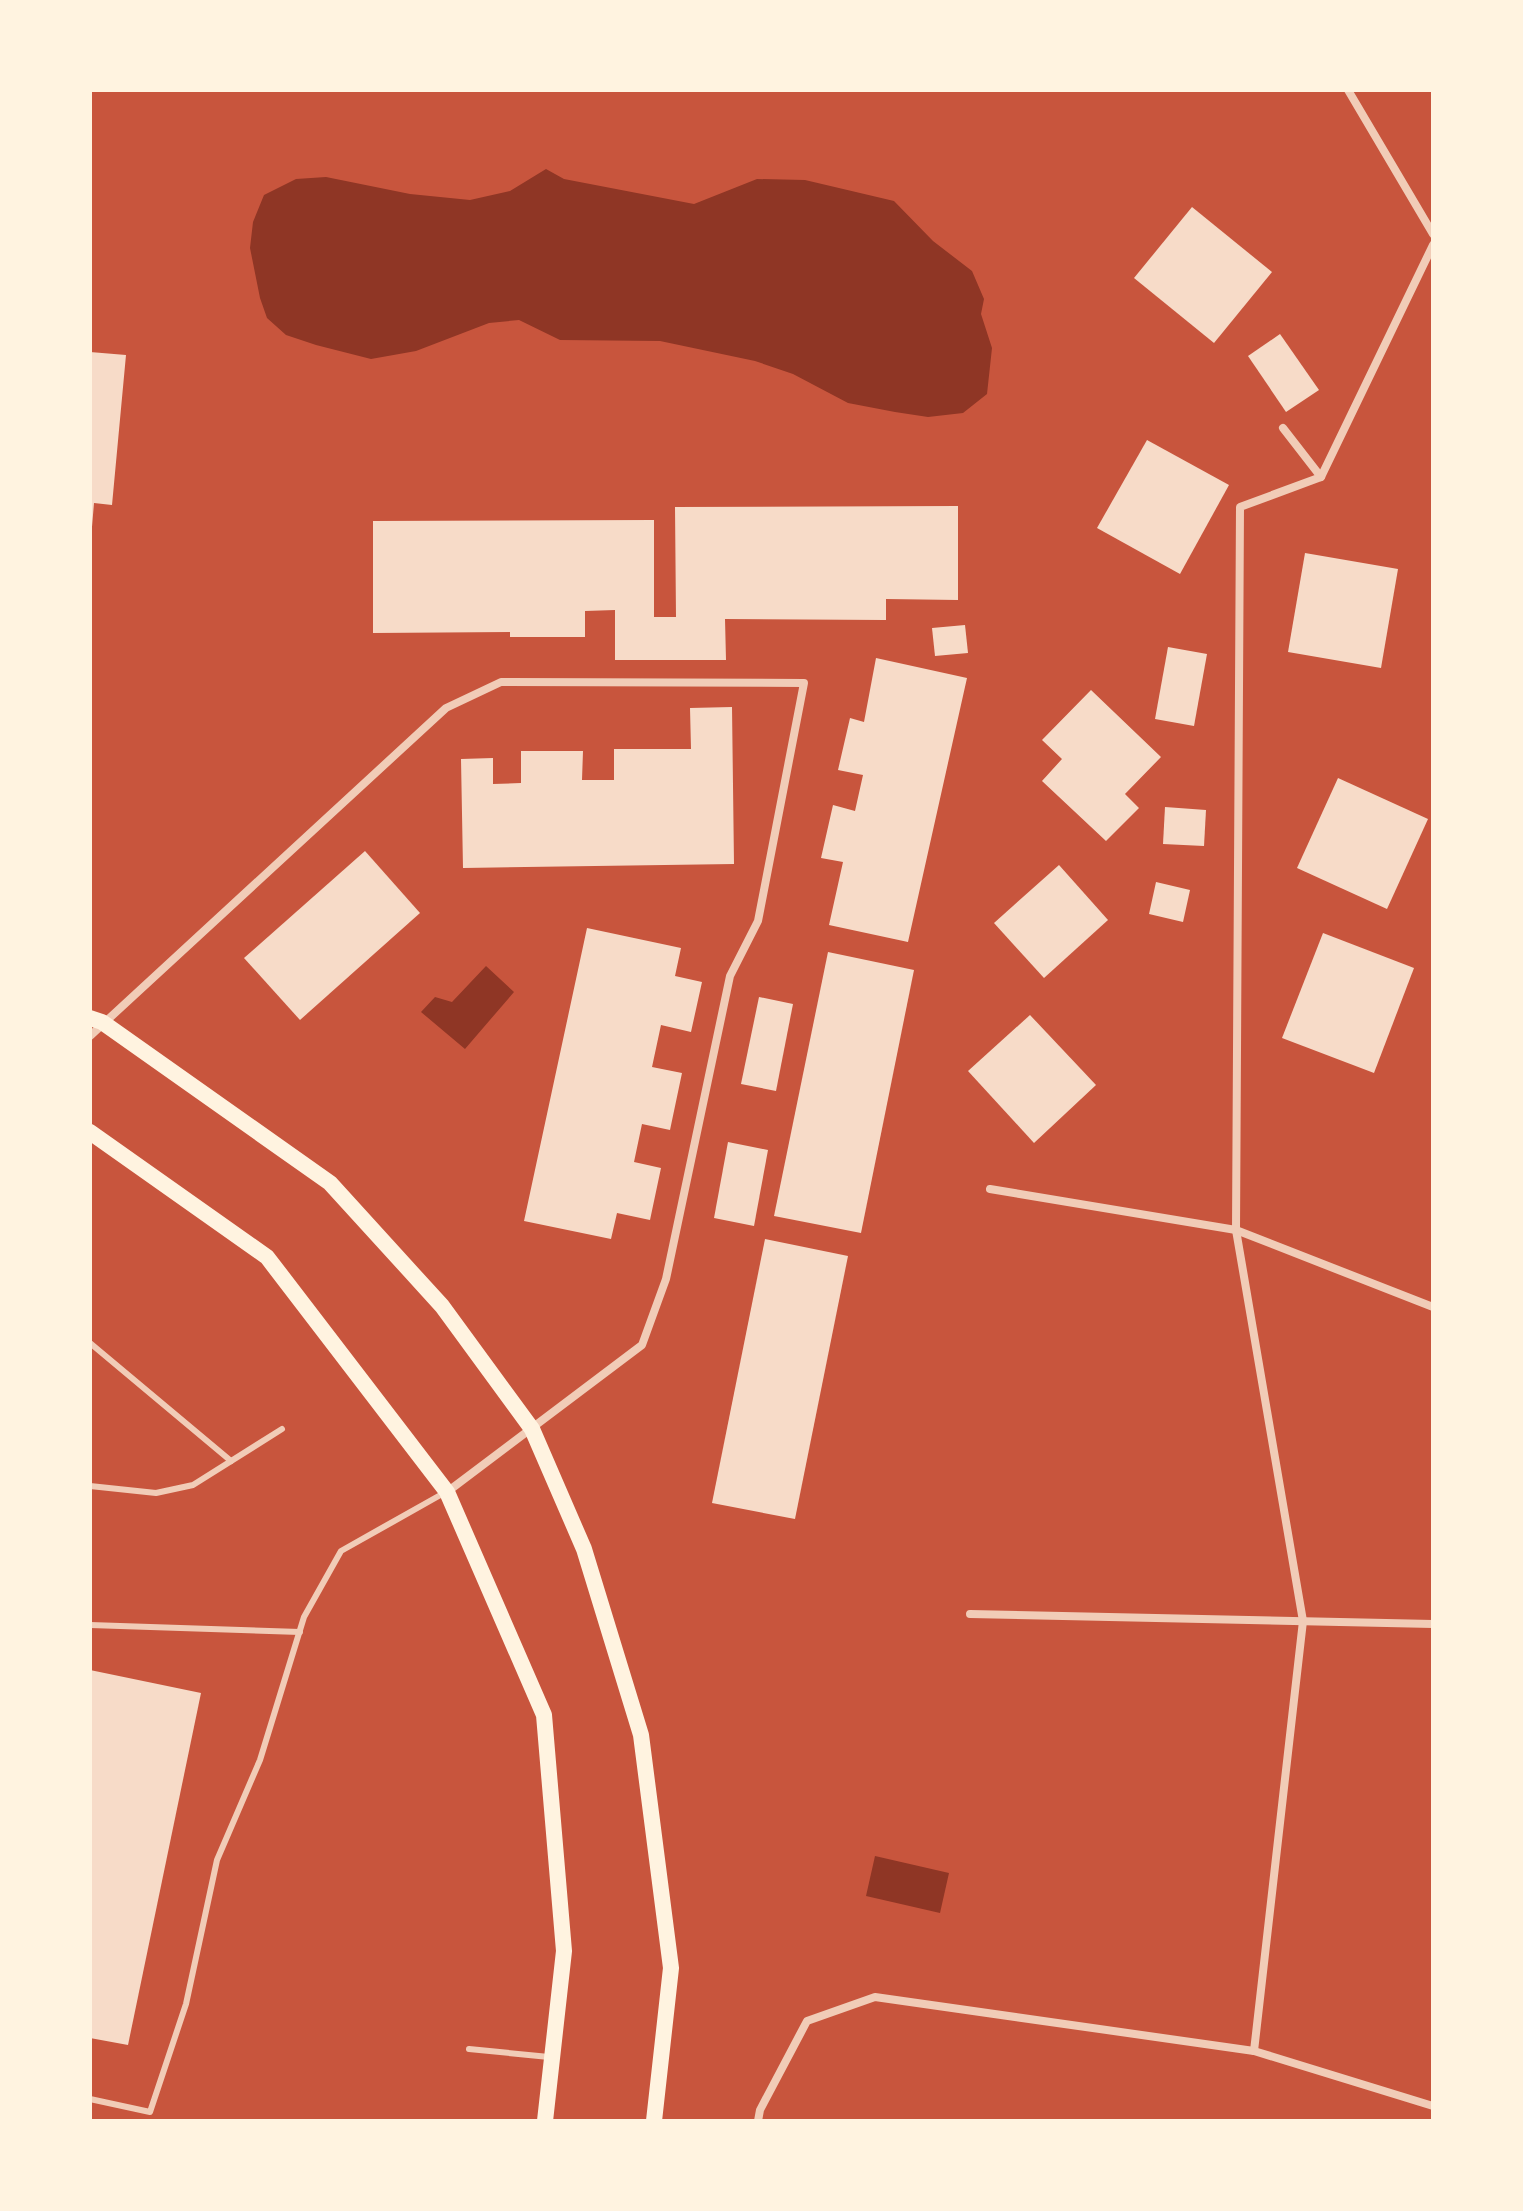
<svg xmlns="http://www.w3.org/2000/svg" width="1523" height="2211" viewBox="0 0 1523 2211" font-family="Ubuntu,sans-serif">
	<rect width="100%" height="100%" fill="#c8553d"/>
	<g fill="#8f3625">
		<polygon points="546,169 564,179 694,204 757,179 805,180 894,201 933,241 972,271 984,299 981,314 992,348 987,394 963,413 928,417 895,412 848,403 793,374 755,361 660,341 560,340 519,320 489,323 416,351 371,359 316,345 286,335 267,318 260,298 250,248 253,222 264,195 296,179 326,177 410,194 470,200 510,191"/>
		<polygon points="486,966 514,992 465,1049 421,1012 435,997 452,1002"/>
		<polygon points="875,1856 949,1873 940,1913 866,1896"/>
	</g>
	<g fill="#f7dbc8">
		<polygon points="1192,207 1272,272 1214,343 1134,278"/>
		<polygon points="1280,334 1319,390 1286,412 1248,356"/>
		<polygon points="90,352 126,355 112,505 94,503 92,527"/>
		<polygon points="1147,440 1229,485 1180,574 1097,528"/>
		<polygon points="958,506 958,600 886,599 886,620 725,619 726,660 615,660 615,610 585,611 585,637 510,637 510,632 373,633 373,521 654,520 654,617 676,617 675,507"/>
		<polygon points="1305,553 1398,569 1381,668 1288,652"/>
		<polygon points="965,625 968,653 935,656 932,628"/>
		<polygon points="1168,647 1207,654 1194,726 1155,719"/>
		<polygon points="876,658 967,678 908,942 829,925 843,862 821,858 833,805 855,811 863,775 838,770 850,718 864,722"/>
		<polygon points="1091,690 1161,757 1125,794 1139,808 1106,841 1042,781 1062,759 1042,740"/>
		<polygon points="732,707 734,864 463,868 461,759 493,758 493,784 521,783 521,751 583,751 582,780 614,780 614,749 691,749 690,708"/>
		<polygon points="1338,778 1428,819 1387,909 1297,868"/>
		<polygon points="1165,807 1206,810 1204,846 1163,844"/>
		<polygon points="365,851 420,913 300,1020 244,958"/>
		<polygon points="1059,865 1108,920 1044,978 994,923"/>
		<polygon points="1156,882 1190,890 1183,922 1149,914"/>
		<polygon points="587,928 681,948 675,976 702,982 691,1032 661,1025 652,1067 682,1073 670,1130 642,1124 634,1162 661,1168 650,1220 617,1213 611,1239 524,1221"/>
		<polygon points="1323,933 1414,968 1374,1073 1282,1038"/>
		<polygon points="828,952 914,970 861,1233 774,1216"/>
		<polygon points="759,997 793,1004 776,1091 741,1084"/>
		<polygon points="1030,1015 1096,1085 1034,1143 968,1071"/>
		<polygon points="728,1142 768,1150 754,1226 714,1218"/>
		<polygon points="765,1239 848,1256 795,1519 712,1503"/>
		<polygon points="90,1670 201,1693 128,2045 90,2038"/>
	</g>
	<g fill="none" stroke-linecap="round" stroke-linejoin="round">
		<g stroke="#f1ccb7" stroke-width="6">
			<polyline points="90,1343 231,1461"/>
			<polyline points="90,1486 156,1493 193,1485 282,1429"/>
			<polyline points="90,1625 300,1632"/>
			<polyline points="469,2049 549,2057"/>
			<polyline points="90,2099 150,2112 186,2004 217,1860 260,1760 304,1617 341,1551 444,1493"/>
		</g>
		<g stroke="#f1ccb7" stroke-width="8">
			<polyline points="1348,90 1433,234"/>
			<polyline points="1283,428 1321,477"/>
			<polyline points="90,1036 446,708 501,682 804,683 758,921 730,976 666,1279 642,1345 447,1492"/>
			<polyline points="990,1189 1236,1230 1433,1307"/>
			<polyline points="970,1614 1433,1624"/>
			<polyline points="1254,2051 1303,1621 1236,1230 1240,507 1321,477 1433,245"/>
			<polyline points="758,2121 760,2110 807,2021 875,1997 1254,2051 1433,2106"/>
		</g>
		<g stroke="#fff3e0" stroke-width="16">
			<polyline points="90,1018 102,1022 330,1183 442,1306 532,1429 584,1549 641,1735 671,1968 654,2121"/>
			<polyline points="90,1132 267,1257 447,1492 544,1715 564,1951 545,2121"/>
		</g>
	</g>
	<rect width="1523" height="2211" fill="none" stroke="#fff3e0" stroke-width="184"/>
</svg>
